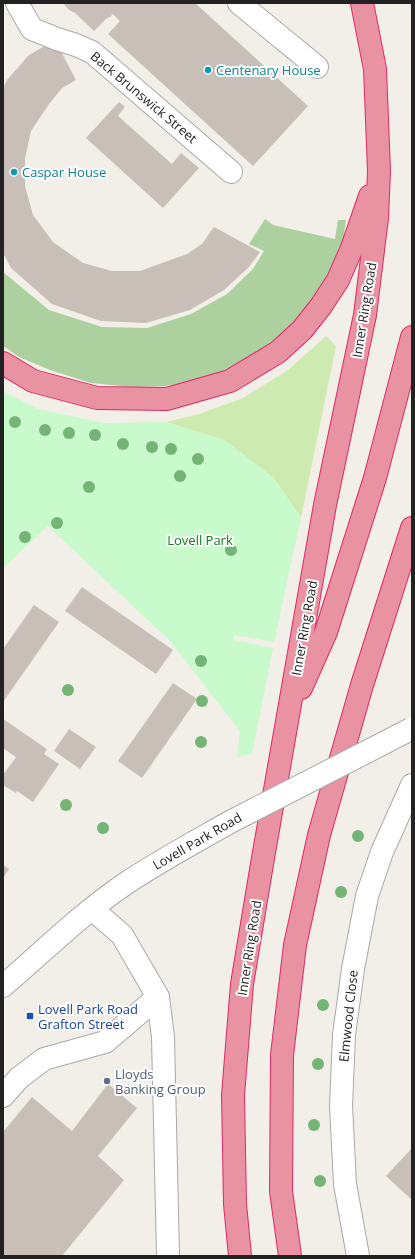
<svg xmlns="http://www.w3.org/2000/svg" width="415" height="1259" viewBox="0 0 415 1259" font-family="'Open Sans',sans-serif">
	<rect width="100%" height="100%" fill="#f2efe9"/>
	<polygon fill="#cdebb0" points="326,336 336,346 301,518 274,478 224,440 166,422 199,414 243,398 288,370"/>
	<polygon fill="#add19e" points="265,219 273,225 335,239 338,220 346,220 343,242 333,276 299,324 272,346 208,379 166,386 131,387 91,383 50,370 19,357 3,346 3,272 49,310 102,327 147,328 191,314 227,294 253,269 264,251 249,244"/>
	<polygon fill="#c8facc" points="3,391 38,409 104,423 166,422 224,440 274,478 301,518 274,642 234,635 233,640 273,648 252,754 237,757 240,731 170,641 48,526 3,568"/>
	<g fill="#c7bfb8">
		<polygon points="63,3 195,3 308,106 253,166 108,34 120,21 113,14 109,18 108,17 94,31 75,13 69,10"/>
		<polygon points="55,40 76,80 62,88 49,104 31,131 25,158 25,186 33,215 53,242 83,263 112,271 140,271 187,254 202,244 214,227 260,252 249,267 224,290 190,310 146,323 101,321 52,304 11,268 3,253 3,88 7,80 29,55"/>
		<polygon points="119,102 125,107 118,116 172,164 181,153 199,168 163,208 86,138"/>
		<polygon points="82,587 173,650 156,674 65,611"/>
		<polygon points="34,605 59,622 3,702 3,649"/>
		<polygon points="173,683 197,699 142,778 118,761"/>
		<polygon points="3,719 47,749 44,754 59,764 33,802 17,791 16,793 3,785 3,775 16,757 3,748"/>
		<polygon points="69,729 96,747 80,769 54,751"/>
		<polygon points="3,865 9,869 3,878"/>
		<polygon points="108,1084 137,1108 98,1156 124,1180 62,1256 3,1256 3,1132 32,1097 72,1131"/>
		<polygon points="412,1148 412,1200 386,1176"/>
	</g>
	<g fill="none" stroke-linecap="round" stroke-linejoin="round">
		<defs>
			<g id="minor">
				<polyline points="17,3 32,29 57,39 76,45 92,52 231,172"/>
				<polyline points="239,3 317,67"/>
				<polyline points="92,909 122,935 158,997 163,1037 168,1256"/>
				<path d="M3 986C43 952 81 914 125 884 159 861 195 842 230 822"/>
				<polyline points="3,1096 19,1078 44,1059 105,1042 158,997"/>
				<polyline points="358,1256 345,1184 341,1106 344,1035 353,969 367,896 382,852 412,785"/>
			</g>
			<g id="highway">
				<polyline points="3,363 33,381 97,398 167,399 230,381 278,352 302,330 321,306 338,280 352,248 370,196"/>
				<polyline points="301,688 326,632 375,478 412,337"/>
				<polyline points="240,1256 235,1204 233,1095 242,984 263,858 325,505 365,315 377,218 379,171 375,69 362,3"/>
				<polyline points="290,1256 281,1191 282,1055 295,945 319,835 362,685 412,528"/>
			</g>
		</defs>
		<use href="#minor" stroke="#a9a9a9" stroke-width="24"/>
		<use href="#highway" stroke="#dc2a67" stroke-width="24"/>
		<use href="#minor" stroke="#fff" stroke-width="22"/>
		<use href="#highway" stroke="#e892a2" stroke-width="22"/>
		<defs>
			<polyline id="minor-bridge" points="230,822 411,729"/>
		</defs>
		<use href="#minor-bridge" stroke="#a9a9a9" stroke-width="24" stroke-linecap="butt"/>
		<use href="#minor-bridge" stroke="#fff" stroke-width="22"/>
	</g>
	<g fill="#74b475">
		<circle cx="15" cy="422" r="6"/>
		<circle cx="45" cy="430" r="6"/>
		<circle cx="69" cy="433" r="6"/>
		<circle cx="95" cy="435" r="6"/>
		<circle cx="123" cy="444" r="6"/>
		<circle cx="152" cy="447" r="6"/>
		<circle cx="171" cy="449" r="6"/>
		<circle cx="198" cy="459" r="6"/>
		<circle cx="180" cy="476" r="6"/>
		<circle cx="89" cy="487" r="6"/>
		<circle cx="57" cy="523" r="6"/>
		<circle cx="25" cy="537" r="6"/>
		<circle cx="231" cy="550" r="6"/>
		<circle cx="201" cy="661" r="6"/>
		<circle cx="68" cy="690" r="6"/>
		<circle cx="202" cy="701" r="6"/>
		<circle cx="201" cy="742" r="6"/>
		<circle cx="66" cy="805" r="6"/>
		<circle cx="103" cy="828" r="6"/>
		<circle cx="358" cy="836" r="6"/>
		<circle cx="341" cy="892" r="6"/>
		<circle cx="323" cy="1005" r="6"/>
		<circle cx="318" cy="1064" r="6"/>
		<circle cx="314" cy="1125" r="6"/>
		<circle cx="320" cy="1181" r="6"/>
	</g>
	<g fill="#0f9aa8" stroke="#fff" stroke-width="1.5">
		<circle cx="208" cy="70" r="4"/>
		<circle cx="14" cy="172" r="4"/>
	</g>
	<rect fill="#1a4fb4" stroke="#fff" stroke-width="1.5" x="26" y="1012" width="8" height="8" rx="2"/>
	<circle fill="#5c6f8a" stroke="#fff" stroke-width="1.5" cx="107" cy="1081" r="4"/>
	<g text-anchor="middle" stroke-width="4" stroke-linejoin="round" paint-order="stroke">
		<g font-size="13" fill="#0d838f" stroke="#fff" text-anchor="start">
			<text x="216" y="75">Centenary House</text>
			<text x="22" y="177">Caspar House</text>
		</g>
		<g font-size="13" fill="#222" stroke="#fff">
			<text transform="translate(144 97) rotate(40)" y="5">Back Brunswick Street</text>
			<text transform="translate(364 310) rotate(-81)" y="5">Inner Ring Road</text>
			<text transform="translate(304 628) rotate(-80)" y="5">Inner Ring Road</text>
			<text transform="translate(197 841) rotate(-30)" y="5">Lovell Park Road</text>
			<text transform="translate(249 948) rotate(-81)" y="5">Inner Ring Road</text>
			<text transform="translate(348 1016) rotate(-84)" y="5">Elmwood Close</text>
		</g>
		<g font-size="13" fill="#0c8416" stroke="#fff">
			<text x="200" y="545">Lovell Park</text>
		</g>
		<g font-size="13" fill="#164399" stroke="#fff" text-anchor="start">
			<text x="38" y="1014">Lovell Park Road<tspan x="38" dy="15">Grafton Street</tspan></text>
		</g>
		<g font-size="13" fill="#4e5e75" stroke="#fff" text-anchor="start">
			<text x="115" y="1079">Lloyds<tspan x="115" dy="15">Banking Group</tspan></text>
		</g>
	</g>
	<rect width="415" height="1259" fill="none" stroke="#222222" stroke-width="8"/>
</svg>
